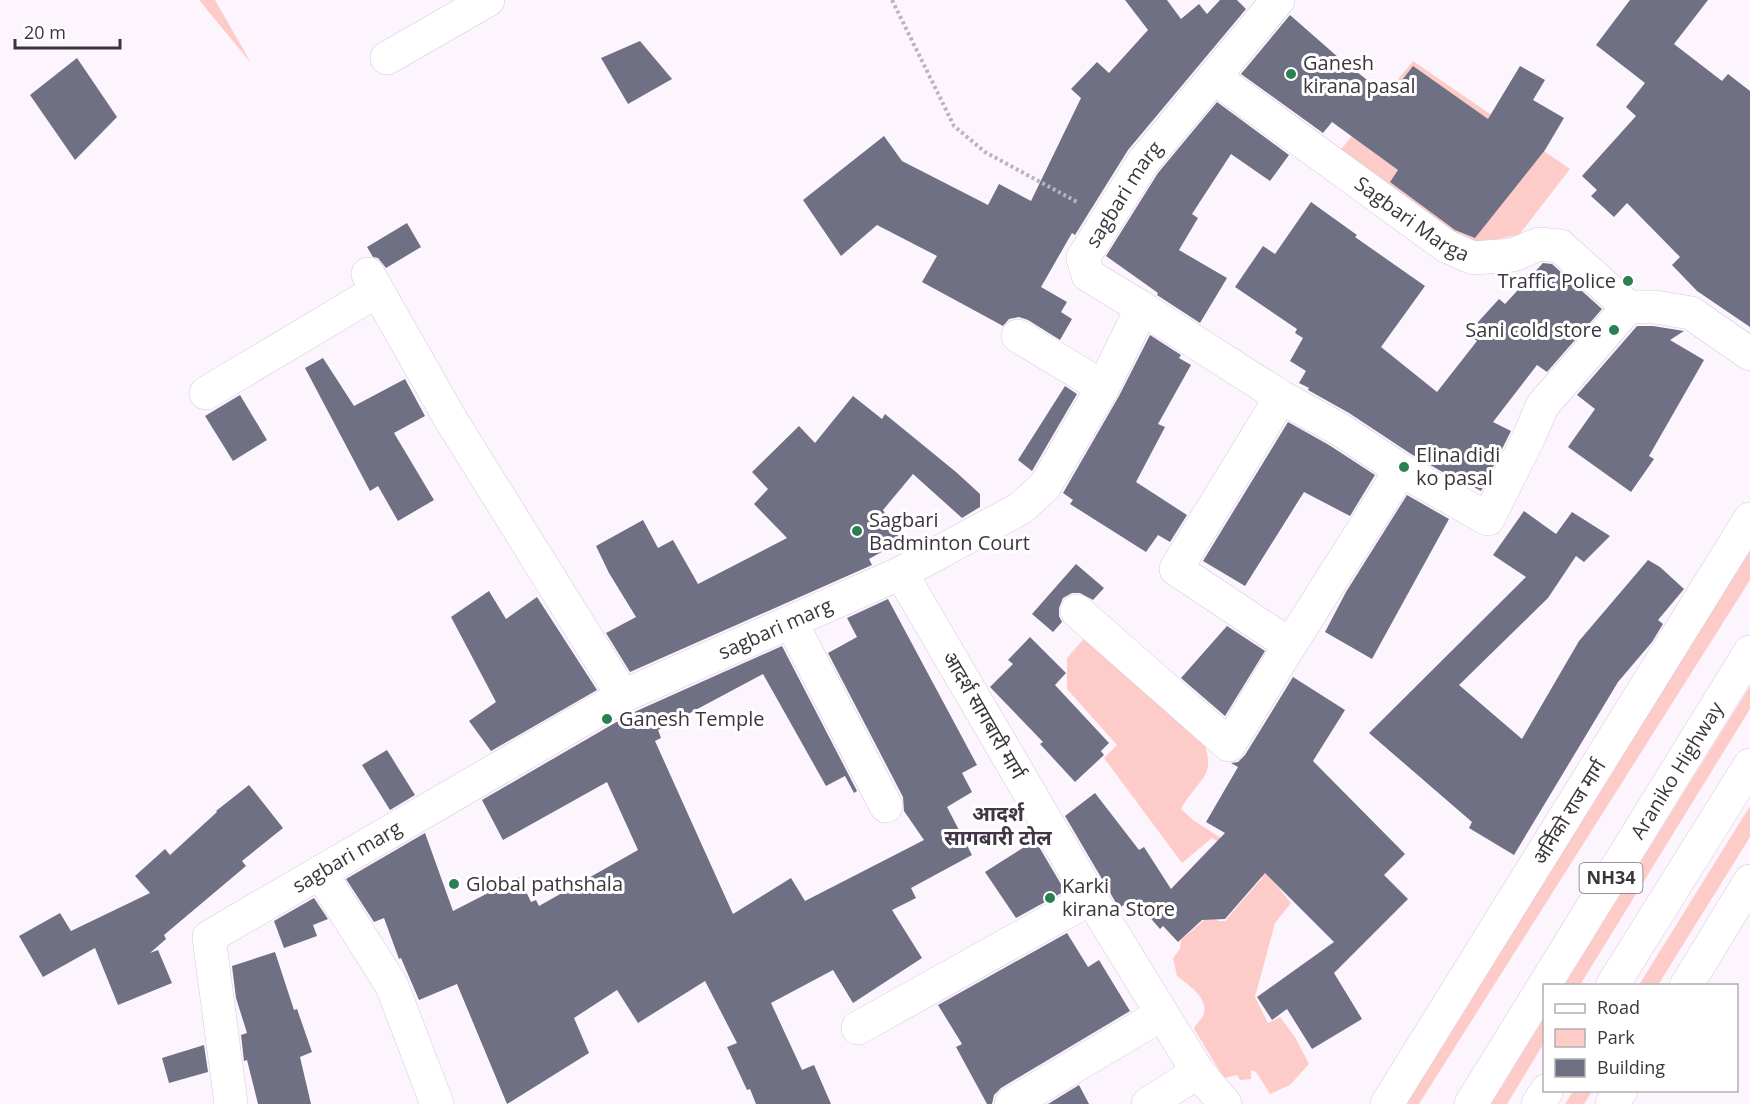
<svg xmlns="http://www.w3.org/2000/svg" width="1750" height="1104" viewBox="0 0 1750 1104" font-family="'Open Sans','Noto Sans Devanagari',sans-serif">
	<rect width="100%" height="100%" fill="#fcf5fe"/>
	<g fill="#feccc8">
		<polygon points="199,0 215,0 251,63"/>
		<polygon points="1413,61 1570,169 1519,235 1471,244 1338,153"/>
		<polygon points="1750,537 1750,580 1419,1104 1400,1104"/>
		<path d="M1088 634 1201 735C1219 778 1200 775 1181 809L1193 820 1258 862 1291 903 1275 923 1255 997 1268 1023 1280 1017 1295 1037 1309 1064 1290 1085 1270 1094 1256 1072 1251 1070V1079L1240 1080 1237 1075 1224 1078 1194 1029C1196 1023 1203 1019 1204 1013 1208 997 1187 984 1177 976L1173 958 1180 949 1181 940 1210 915 1218 921H1225L1262 878 1255 866 1212 838 1182 863 1104 758 1117 745 1067 689V658Z"/>
		<polygon points="1750,686 1750,709 1580,985 1564,985"/>
		<polygon points="1750,806 1750,837 1658,985 1639,985"/>
		<polygon points="1544,1017 1544,1043 1507,1104 1491,1104"/>
		<polygon points="1574,1090 1592,1090 1592,1091 1584,1104 1565,1104"/>
	</g>
	<g fill="#707085">
		<polygon points="1125,0 1167,0 1181,19 1199,4 1207,14 1220,0 1237,0 1246,9 1128,150 1075,235 1072,233 1041,287 1067,302 1061,312 1072,319 1060,340 1028,320 1019,317 1009,319 1003,326 922,282 937,256 877,225 841,256 803,200 884,136 902,161 988,205 999,184 1031,201 1081,98 1071,89 1097,62 1109,73 1148,30"/>
		<polygon points="1630,0 1708,0 1674,44 1722,81 1728,74 1750,91 1750,327 1697,291 1672,265 1680,257 1627,203 1614,217 1591,196 1597,190 1582,176 1636,116 1626,107 1645,83 1596,45"/>
		<polygon points="1290,15 1339,58 1389,97 1413,66 1488,119 1520,66 1545,80 1533,100 1564,118 1545,150 1475,238 1455,230 1390,182 1398,170 1332,122 1323,133 1241,74"/>
		<polygon points="640,41 672,79 628,104 601,58"/>
		<polygon points="77,58 117,117 75,160 30,95"/>
		<polygon points="1217,102 1289,155 1270,181 1231,154 1192,214 1198,218 1179,250 1227,278 1200,323 1157,295 1158,293 1106,256 1158,173"/>
		<polygon points="1311,202 1357,235 1355,237 1425,286 1381,347 1437,392 1477,341 1468,333 1499,299 1505,304 1543,263 1552,264 1602,309 1547,372 1537,365 1493,422 1511,431 1481,491 1468,484 1467,486 1411,454 1349,413 1308,390 1309,388 1299,383 1306,371 1290,361 1303,338 1295,333 1297,329 1235,287 1263,246 1275,254"/>
		<polygon points="407,223 421,247 386,268 378,258 373,257 367,247"/>
		<polygon points="1637,326 1653,326 1684,331 1670,340 1704,360 1649,456 1654,459 1631,492 1568,447 1595,409 1577,395"/>
		<polygon points="1150,335 1181,355 1179,358 1191,365 1158,424 1165,427 1136,482 1187,515 1170,542 1158,535 1146,552 1070,504 1073,500 1063,493 1119,396"/>
		<polygon points="323,358 354,406 405,379 425,416 394,433 434,500 398,521 378,486 370,491 305,368"/>
		<polygon points="1065,386 1077,394 1032,471 1018,460"/>
		<polygon points="240,395 267,440 233,461 205,416"/>
		<polygon points="853,396 882,419 885,414 956,472 980,494 980,507 962,518 913,474 883,510 901,541 869,559 872,565 630,672 606,633 636,617 609,573 596,546 643,520 658,548 673,540 698,584 787,538 754,504 768,489 752,472 799,426 815,443"/>
		<polygon points="1288,422 1329,445 1375,475 1350,516 1304,492 1245,586 1203,561"/>
		<polygon points="1407,495 1449,519 1372,659 1325,632 1346,592"/>
		<polygon points="1524,511 1556,534 1572,512 1610,536 1584,562 1576,556 1548,598 1459,685 1522,739 1579,641 1648,560 1660,567 1684,589 1658,620 1663,624 1652,642 1618,682 1514,855 1469,828 1472,822 1369,733 1526,577 1493,555"/>
		<polygon points="1076,564 1104,588 1093,600 1080,593 1072,593 1063,598 1059,608 1059,616 1062,622 1053,632 1032,614"/>
		<polygon points="489,591 506,619 537,597 597,690 491,751 469,721 496,702 451,617"/>
		<polygon points="888,599 977,765 962,773 972,792 947,807 972,855 911,888 916,898 892,910 922,958 853,1003 833,970 771,1003 802,1070 814,1065 831,1104 756,1104 750,1089 747,1090 727,1047 737,1043 705,981 638,1023 617,990 574,1018 589,1053 507,1104 457,984 419,1000 401,958 399,959 384,918 374,922 346,879 425,833 453,911 519,877 531,902 536,900 539,906 638,850 607,782 503,840 482,800 632,713 782,646 857,791 854,793 845,776 826,786 763,674 658,730 661,738 655,741 733,914 791,878 805,901 924,840 904,811 903,797 828,653 857,637 847,618"/>
		<polygon points="1227,626 1265,651 1225,716 1181,678"/>
		<polygon points="1030,637 1066,673 1055,685 1109,743 1101,751 1104,755 1075,782 1040,744 1043,742 990,687 1013,664 1008,660"/>
		<polygon points="1293,677 1345,710 1313,761 1405,854 1384,875 1408,899 1334,973 1362,1019 1312,1049 1287,1009 1272,1020 1257,997 1334,942 1265,873 1225,919 1202,920 1178,942 1163,926 1160,929 1134,899 1119,908 1065,816 1095,793 1139,850 1144,847 1171,889 1225,833 1206,822 1238,767 1231,763 1238,762 1245,755"/>
		<polygon points="387,750 415,795 390,810 362,765"/>
		<polygon points="249,785 283,828 242,861 246,866 164,935 166,939 150,953 158,950 172,983 118,1005 95,948 43,977 19,936 60,913 71,931 150,893 135,876 165,849 170,855 217,812 216,811"/>
		<polygon points="1035,840 1065,891 1016,918 985,872"/>
		<polygon points="314,898 328,919 313,925 317,936 284,948 274,921"/>
		<polygon points="1067,933 1088,967 1099,960 1130,1011 1001,1088 994,1095 992,1104 987,1104 956,1047 962,1044 938,1005"/>
		<polygon points="275,952 294,1010 297,1009 312,1052 300,1057 311,1104 258,1104 247,1060 244,1061 241,1035 247,1033 236,998 232,966"/>
		<polygon points="204,1045 208,1072 169,1083 162,1058"/>
		<polygon points="1079,1085 1089,1104 1048,1104"/>
	</g>
	<g fill="none" stroke-linecap="round" stroke-linejoin="round">
		<defs>
			<g id="minor">
				<polyline points="387,58 488,0"/>
				<path id="s1" d="M1214 77 1446 246 1473 258 1513 255 1539 244 1560 246 1628 307H1655L1691 313 1750 354"/>
				<polyline points="368,274 451,420 623,696"/>
				<polyline points="1142,308 1281,397 1339,429 1401,470 1488,519 1528,439 1542,406 1628,307"/>
				<polyline points="1018,336 1103,387"/>
				<polyline points="206,393 377,291"/>
				<polyline points="1281,397 1176,569 1290,645 1401,470"/>
				<polyline points="901,573 1091,898 1198,1072"/>
				<polyline points="1077,611 1229,745 1290,645"/>
				<polyline points="791,622 886,806"/>
				<polyline points="320,872 392,986 437,1104"/>
				<polyline points="1686,986 1750,881"/>
				<polyline points="858,1028 1091,898"/>
				<path id="s2" d="M231 1104 209 937 623 696 901 573 1021 508 1045 486 1103 387 1142 308 1088 275 1083 258 1143 162 1278 0"/>
				<polyline points="1011,1104 1162,1014"/>
				<polyline points="1148,1104 1198,1072 1225,1104"/>
				<polyline points="1387,1104 1750,519"/>
				<polyline points="1612,1104 1621,1090"/>
			</g>
			<g id="highway">
				<polyline points="1612,986 1750,765"/>
				<path id="s3" d="M1471 1104 1750 652"/>
				<polyline points="1538,1104 1547,1090"/>
			</g>
		</defs>
		<use href="#minor" stroke="#d7c7dc" stroke-width="34"/>
		<use href="#highway" stroke="#d7c7dc" stroke-width="34"/>
		<polyline stroke="#bab3bc" stroke-width="4" stroke-dasharray="3 3" stroke-linecap="butt" points="892,0 954,126 985,152 1079,203"/>
		<use href="#minor" stroke="#fff" stroke-width="33"/>
		<use href="#highway" stroke="#fff" stroke-width="33"/>
	</g>
	<g fill="#2b7f52" stroke="#fff" stroke-width="2">
		<circle cx="1291" cy="74" r="6"/>
		<circle cx="1628" cy="281" r="6"/>
		<circle cx="1614" cy="330" r="6"/>
		<circle cx="1404" cy="467" r="6"/>
		<circle cx="857" cy="531" r="6"/>
		<circle cx="607" cy="719" r="6"/>
		<circle cx="454" cy="884" r="6"/>
		<circle cx="1050" cy="898" r="6"/>
	</g>
	<g text-anchor="middle" stroke-width="6" stroke-linejoin="round" paint-order="stroke">
		<rect fill="#fff" stroke="#767277" stroke-width="1.5" x="1579.5" y="863" width="63" height="30" rx="4.5"/>
		<g font-size="18" font-weight="bold" fill="#3c353d">
			<text x="1611" y="884">NH34</text>
		</g>
		<g font-size="20" fill="#3c353d" stroke="#fff" text-anchor="start">
			<text x="1303" y="70">Ganesh<tspan x="1303" dy="23">kirana pasal</tspan></text>
			<text x="1616" y="288" text-anchor="end">Traffic Police</text>
			<text x="1602" y="337" text-anchor="end">Sani cold store</text>
			<text x="1416" y="462">Elina didi<tspan x="1416" dy="23">ko pasal</tspan></text>
			<text x="869" y="527">Sagbari<tspan x="869" dy="23">Badminton Court</tspan></text>
			<text x="619" y="726">Ganesh Temple</text>
			<text x="466" y="891">Global pathshala</text>
			<text x="1062" y="893">Karki<tspan x="1062" dy="23">kirana Store</tspan></text>
		</g>
		<g font-size="20" fill="#3c353d" stroke="#fff">
			<text dy="7" stroke="none"><textPath href="#s2" startOffset="1480">sagbari marg</textPath></text>
			<text dy="7" stroke="none"><textPath href="#s1" startOffset="244">Sagbari Marga</textPath></text>
			<text dy="7" stroke="none"><textPath href="#s2" startOffset="814">sagbari marg</textPath></text>
			<text transform="translate(984 715) rotate(60)" y="7">आदर्श सागबारी मार्ग</text>
			<text dy="7" stroke="none"><textPath href="#s3" startOffset="392">Araniko Highway</textPath></text>
			<text transform="translate(1569 812) rotate(-58)" y="7">अर्निको राज मार्ग</text>
			<text dy="7" stroke="none"><textPath href="#s2" startOffset="328">sagbari marg</textPath></text>
		</g>
		<g font-size="21" font-weight="bold" fill="#423545" stroke="#fff">
			<text x="998" y="821">आदर्श<tspan x="998" dy="24">सागबारी टोल</tspan></text>
		</g>
	</g>
	<rect x="1543" y="984" width="195" height="108" fill="#ffffff" stroke="#b1aeb1" stroke-width="1.5"/>
	<rect x="1555" y="1004" width="30" height="9" fill="#ffffff" stroke="#b1aeb1" stroke-width="1.5"/>
	<text x="1597" y="1014" font-size="18" fill="#3c353d">Road</text>
	<rect x="1555" y="1029" width="30" height="18" fill="#feccc8" stroke="#b1aeb1" stroke-width="1.5"/>
	<text x="1597" y="1044" font-size="18" fill="#3c353d">Park</text>
	<rect x="1555" y="1059" width="30" height="18" fill="#707085" stroke="#b1aeb1" stroke-width="1.5"/>
	<text x="1597" y="1074" font-size="18" fill="#3c353d">Building</text>
	<path d="M15 39v9h105v-9" fill="none" stroke="#3c353d" stroke-width="3"/>
	<text x="24" y="39" font-size="18" fill="#3c353d" stroke="#ffffff" stroke-width="4.5" paint-order="stroke">20 m</text>
</svg>
